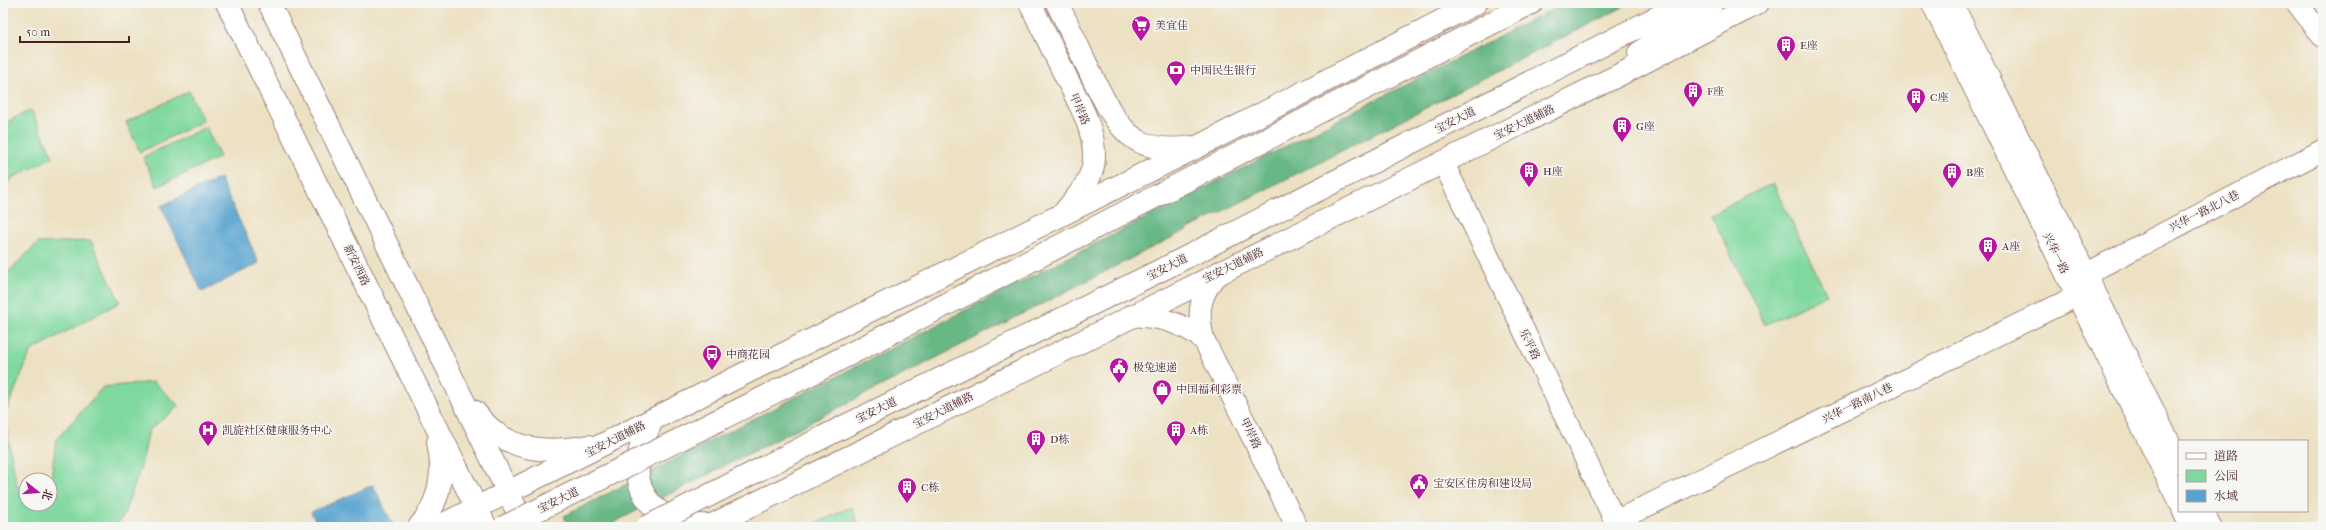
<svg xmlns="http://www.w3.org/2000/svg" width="2326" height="530" viewBox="0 0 2326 530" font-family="'IM FELL French Canon','Noto Serif SC',serif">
	<rect width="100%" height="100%" fill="#f6f6f2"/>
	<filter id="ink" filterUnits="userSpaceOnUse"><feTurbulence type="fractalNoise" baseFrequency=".025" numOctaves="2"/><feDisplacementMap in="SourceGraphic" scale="8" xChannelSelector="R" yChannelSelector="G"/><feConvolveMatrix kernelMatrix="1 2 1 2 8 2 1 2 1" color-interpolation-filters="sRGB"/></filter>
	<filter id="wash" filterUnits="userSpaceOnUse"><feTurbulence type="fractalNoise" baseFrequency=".012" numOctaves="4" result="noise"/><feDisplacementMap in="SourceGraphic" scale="16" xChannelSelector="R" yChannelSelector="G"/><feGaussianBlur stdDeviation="0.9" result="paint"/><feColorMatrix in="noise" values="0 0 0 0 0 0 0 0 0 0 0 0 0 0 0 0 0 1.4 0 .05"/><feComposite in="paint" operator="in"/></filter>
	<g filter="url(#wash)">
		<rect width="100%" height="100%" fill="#ede1c3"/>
		<g fill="#7fd89f" stroke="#647c65">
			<polygon points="189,91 203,121 140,152 126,122"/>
			<polygon points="31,110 53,157 14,177 3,187 3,124"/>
			<polygon points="206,127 220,157 157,187 143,157"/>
			<polygon points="1773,183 1827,295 1765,325 1711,214"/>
			<polygon points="91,241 120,302 31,351 4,417 17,486 26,489 26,504 50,504 50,487 56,440 103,387 154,382 179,406 149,430 141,467 122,519 113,527 3,527 3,277 38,243"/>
			<polygon points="851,507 860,527 808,527"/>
		</g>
		<polygon fill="#67b886" stroke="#586c58" points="1565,3 1631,3 605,527 569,527 564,516"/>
		<g fill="#57a3cf" stroke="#50617d">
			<polygon points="220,178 259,263 202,292 161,206"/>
			<polygon points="373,485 394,527 319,527 311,512"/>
		</g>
	</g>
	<g filter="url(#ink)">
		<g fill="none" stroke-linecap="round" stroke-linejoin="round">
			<defs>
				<g id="minor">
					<polyline points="1932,3 2179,502"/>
					<polyline points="1952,3 2179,462"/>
					<polyline points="2297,3 2323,37"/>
					<polyline points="1443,162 1618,527"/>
					<path d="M1219 272C1200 293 1196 312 1204 340L1297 527"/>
					<path d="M1130 316C1159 316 1181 322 1204 340"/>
					<polyline points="2183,511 2191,527"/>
					<polyline points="2203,511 2211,527"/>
					<polyline points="1616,521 2077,296 2086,274 2323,150"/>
				</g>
				<g id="major">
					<polyline points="227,3 486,527"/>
					<polyline points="269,3 525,527"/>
					<path d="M1030 3C1042 28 1054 52 1066 77 1078 101 1095 129 1094 157 1094 178 1079 195 1066 210"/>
					<path d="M1057 3C1069 27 1080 51 1091 74 1115 122 1129 157 1191 147"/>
					<polyline points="1639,53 1670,30 1712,3"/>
					<polyline points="813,373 1531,3"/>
					<path d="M475 412C505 452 544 454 589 446"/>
					<path d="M652 421C646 434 639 447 638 462 634 506 673 528 712 525"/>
					<polyline points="843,427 1169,266 1685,3"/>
					<path d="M419 527C440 503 445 472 438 442"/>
					<polyline points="438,527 1215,138 1476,3"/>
					<polyline points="708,527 1629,70 1758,3"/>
				</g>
			</defs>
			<use href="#minor" stroke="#9c8077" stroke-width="23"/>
			<use href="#major" stroke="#9c8077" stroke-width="24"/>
			<use href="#minor" stroke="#fff" stroke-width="21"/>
			<use href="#major" stroke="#fff" stroke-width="22"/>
			<defs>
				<g id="major-bridge">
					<polyline points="504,527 813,373"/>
					<polyline points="647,527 843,427"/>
				</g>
			</defs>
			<use href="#major-bridge" stroke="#9c8077" stroke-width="24" stroke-linecap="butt"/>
			<use href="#major-bridge" stroke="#fff" stroke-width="22"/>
		</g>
	</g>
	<defs>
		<symbol id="supermarket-pin" viewBox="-11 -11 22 30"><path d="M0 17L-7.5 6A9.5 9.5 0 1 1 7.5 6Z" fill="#b5179e" stroke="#f6f6f2"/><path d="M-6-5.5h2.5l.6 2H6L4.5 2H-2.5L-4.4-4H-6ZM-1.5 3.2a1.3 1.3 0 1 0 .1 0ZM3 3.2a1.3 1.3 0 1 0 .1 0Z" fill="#fff"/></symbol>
		<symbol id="building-pin" viewBox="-11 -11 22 30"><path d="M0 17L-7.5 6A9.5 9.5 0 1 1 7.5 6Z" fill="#b5179e" stroke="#f6f6f2"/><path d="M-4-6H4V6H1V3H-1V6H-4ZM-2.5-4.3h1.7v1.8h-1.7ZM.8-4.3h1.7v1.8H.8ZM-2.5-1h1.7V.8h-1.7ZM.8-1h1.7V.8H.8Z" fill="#fff"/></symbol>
		<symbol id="bank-pin" viewBox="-11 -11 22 30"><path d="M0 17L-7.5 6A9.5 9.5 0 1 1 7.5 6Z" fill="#b5179e" stroke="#f6f6f2"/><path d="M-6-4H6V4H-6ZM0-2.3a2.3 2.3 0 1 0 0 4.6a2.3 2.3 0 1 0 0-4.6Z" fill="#fff"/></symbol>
		<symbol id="bus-pin" viewBox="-11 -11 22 30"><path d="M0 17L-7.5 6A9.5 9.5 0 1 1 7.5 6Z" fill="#b5179e" stroke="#f6f6f2"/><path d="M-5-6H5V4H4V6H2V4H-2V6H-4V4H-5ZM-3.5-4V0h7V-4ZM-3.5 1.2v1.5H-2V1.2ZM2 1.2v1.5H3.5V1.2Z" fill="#fff"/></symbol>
		<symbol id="civic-pin" viewBox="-11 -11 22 30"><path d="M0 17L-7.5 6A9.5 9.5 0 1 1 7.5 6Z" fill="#b5179e" stroke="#f6f6f2"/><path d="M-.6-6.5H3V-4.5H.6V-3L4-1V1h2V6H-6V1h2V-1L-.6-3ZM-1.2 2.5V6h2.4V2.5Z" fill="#fff"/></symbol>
		<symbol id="shop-pin" viewBox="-11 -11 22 30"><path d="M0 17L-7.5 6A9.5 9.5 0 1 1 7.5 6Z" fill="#b5179e" stroke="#f6f6f2"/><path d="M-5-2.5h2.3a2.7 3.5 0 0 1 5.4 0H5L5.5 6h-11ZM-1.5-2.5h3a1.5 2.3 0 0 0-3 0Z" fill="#fff"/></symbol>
		<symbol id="hospital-pin" viewBox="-11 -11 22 30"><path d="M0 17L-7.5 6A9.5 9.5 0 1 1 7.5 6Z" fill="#b5179e" stroke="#f6f6f2"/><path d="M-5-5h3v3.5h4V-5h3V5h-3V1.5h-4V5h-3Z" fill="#fff"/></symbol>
	</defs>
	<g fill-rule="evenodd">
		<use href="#supermarket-pin" x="1130" y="14" width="22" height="30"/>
		<use href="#building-pin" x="1775" y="34" width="22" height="30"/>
		<use href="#bank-pin" x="1165" y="59" width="22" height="30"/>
		<use href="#building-pin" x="1682" y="80" width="22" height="30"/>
		<use href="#building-pin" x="1905" y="86" width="22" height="30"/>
		<use href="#building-pin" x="1611" y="115" width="22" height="30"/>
		<use href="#building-pin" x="1518" y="160" width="22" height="30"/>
		<use href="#building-pin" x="1941" y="161" width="22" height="30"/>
		<use href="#building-pin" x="1977" y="235" width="22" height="30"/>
		<use href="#bus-pin" x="701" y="343" width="22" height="30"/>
		<use href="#civic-pin" x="1108" y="356" width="22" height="30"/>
		<use href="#shop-pin" x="1151" y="378" width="22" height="30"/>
		<use href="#hospital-pin" x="197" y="419" width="22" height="30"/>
		<use href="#building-pin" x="1165" y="419" width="22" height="30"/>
		<use href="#building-pin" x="1025" y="428" width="22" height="30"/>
		<use href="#civic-pin" x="1408" y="472" width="22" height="30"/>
		<use href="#building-pin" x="896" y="476" width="22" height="30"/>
	</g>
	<g text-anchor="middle" stroke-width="3.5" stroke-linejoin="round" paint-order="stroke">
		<g font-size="11" fill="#4a1f2b" stroke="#f6f6f2" text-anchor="start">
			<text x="1155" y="29">美宜佳</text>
			<text x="1800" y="49">E座</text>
			<text x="1190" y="74">中国民生银行</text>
			<text x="1707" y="95">F座</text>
			<text x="1930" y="101">C座</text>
			<text x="1636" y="130">G座</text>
			<text x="1543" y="175">H座</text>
			<text x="1966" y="176">B座</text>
			<text x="2002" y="250">A座</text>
			<text x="726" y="358">中商花园</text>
			<text x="1133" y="371">极兔速递</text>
			<text x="1176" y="393">中国福利彩票</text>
			<text x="222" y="434">凯旋社区健康服务中心</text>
			<text x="1190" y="434">A栋</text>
			<text x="1050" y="443">D栋</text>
			<text x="1433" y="487">宝安区住房和建设局</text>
			<text x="921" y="491">C栋</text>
		</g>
		<g font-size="11" fill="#4a1f2b" stroke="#f6f6f2">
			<text transform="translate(1080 109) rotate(67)" y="4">甲岸路</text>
			<text transform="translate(1455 120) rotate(-27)" y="4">宝安大道</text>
			<text transform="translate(1524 122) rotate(-26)" y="4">宝安大道辅路</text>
			<text transform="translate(2204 211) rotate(-27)" y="4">兴华一路北八巷</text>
			<text transform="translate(2056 253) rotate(64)" y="4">兴华一路</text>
			<text transform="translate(357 265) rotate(64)" y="4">新安西路</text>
			<text transform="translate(1233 265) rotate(-26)" y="4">宝安大道辅路</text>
			<text transform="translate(1167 267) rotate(-27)" y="4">宝安大道</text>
			<text transform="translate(1530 344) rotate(64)" y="4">乐平路</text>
			<text transform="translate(1857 403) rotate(-26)" y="4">兴华一路南八巷</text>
			<text transform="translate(876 410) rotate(-26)" y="4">宝安大道</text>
			<text transform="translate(943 410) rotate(-27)" y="4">宝安大道辅路</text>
			<text transform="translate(1251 433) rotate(64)" y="4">甲岸路</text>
			<text transform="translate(615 439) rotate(-27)" y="4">宝安大道辅路</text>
			<text transform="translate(558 500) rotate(-26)" y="4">宝安大道</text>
		</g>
	</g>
	<rect width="2326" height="530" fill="none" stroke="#f6f6f2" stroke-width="16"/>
	<rect x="2178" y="440" width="130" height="72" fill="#f6f6f2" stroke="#b1a0a2"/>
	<rect x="2186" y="453" width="20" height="6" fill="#ffffff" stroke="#b1a0a2"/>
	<text x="2214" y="460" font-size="12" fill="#4a1f2b">道路</text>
	<rect x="2186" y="470" width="20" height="12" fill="#7fd89f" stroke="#b1a0a2"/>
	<text x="2214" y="480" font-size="12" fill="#4a1f2b">公园</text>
	<rect x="2186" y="490" width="20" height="12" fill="#57a3cf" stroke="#b1a0a2"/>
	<text x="2214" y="500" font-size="12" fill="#4a1f2b">水域</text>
	<g transform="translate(38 492) rotate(107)"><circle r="19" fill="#f6f6f2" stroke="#b1a0a2"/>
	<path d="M0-3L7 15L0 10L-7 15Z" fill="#b5179e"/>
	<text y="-6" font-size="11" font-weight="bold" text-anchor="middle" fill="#4a1f2b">北</text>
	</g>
	<path d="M20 36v6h109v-6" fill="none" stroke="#4a1f2b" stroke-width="2"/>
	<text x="26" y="36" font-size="12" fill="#4a1f2b" stroke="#f6f6f2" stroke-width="3" paint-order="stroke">50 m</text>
</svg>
